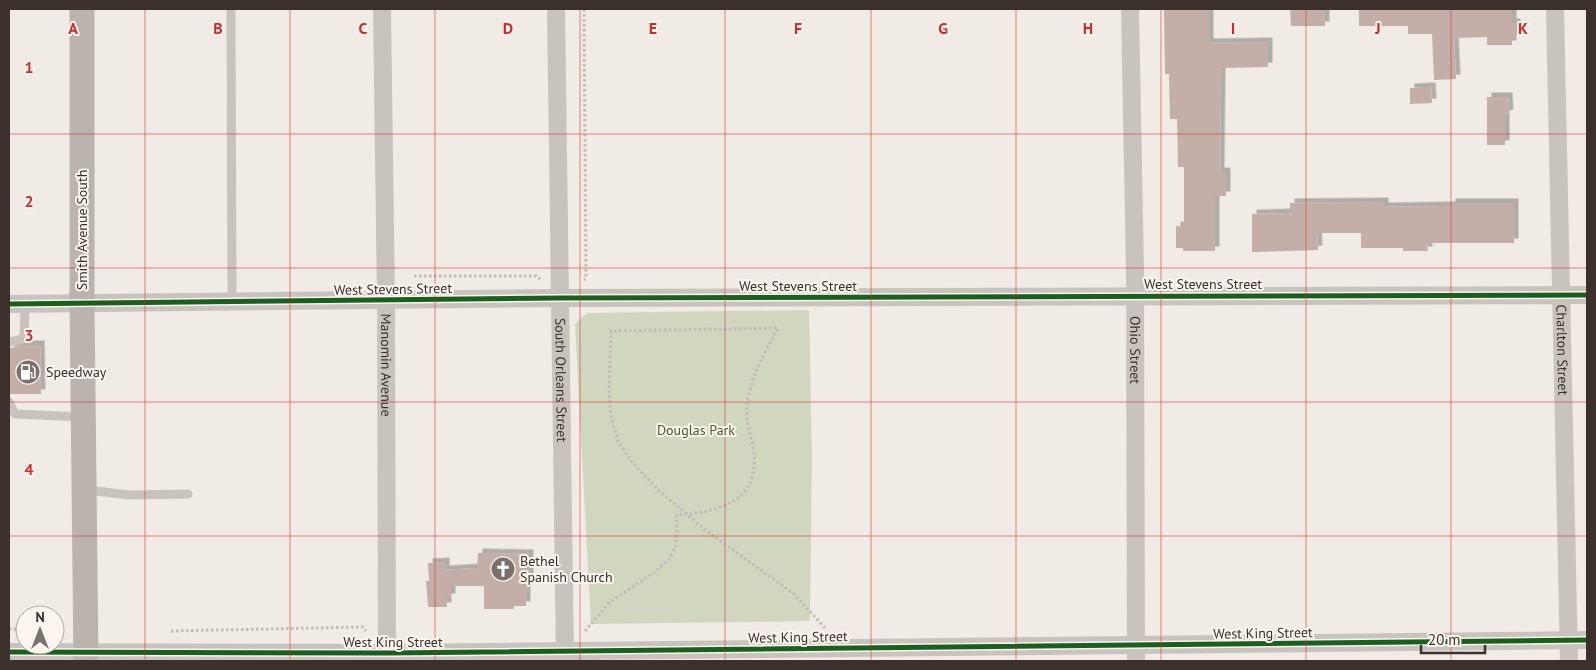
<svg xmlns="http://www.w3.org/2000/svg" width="1596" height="670" viewBox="0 0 1596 670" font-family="'PT Sans',sans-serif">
	<defs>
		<filter id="shadow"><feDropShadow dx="4.5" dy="-4.5" stdDeviation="0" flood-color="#0004"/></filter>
	</defs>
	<rect width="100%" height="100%" fill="#f0ebe5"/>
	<polygon fill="#d1d6bf" points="809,310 812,457 810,621 591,624 575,324 587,313"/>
	<g fill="#c3afa7" filter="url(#shadow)">
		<polygon points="1164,9 1209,9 1209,43 1268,42 1268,67 1221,68 1220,172 1226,172 1226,196 1215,196 1215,251 1183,251 1183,248 1176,248 1176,226 1183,226 1184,222 1184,167 1178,167 1177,119 1170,119 1169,74 1165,74"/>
		<polygon points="1290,9 1325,9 1325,26 1291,26"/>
		<polygon points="1359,9 1512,9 1512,23 1516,23 1516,39 1512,39 1512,45 1487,45 1487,37 1454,38 1456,79 1434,80 1432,34 1408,34 1408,26 1359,26"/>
		<polygon points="1431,87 1432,103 1410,104 1410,88"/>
		<polygon points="1487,97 1508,97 1509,114 1505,115 1505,145 1487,145"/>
		<polygon points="1384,202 1384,207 1451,206 1451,203 1514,203 1514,243 1427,243 1428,251 1403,251 1403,248 1361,248 1361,233 1317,233 1318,250 1252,252 1252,214 1290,213 1290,203"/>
		<polygon points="25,345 40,345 41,394 10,394 10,348"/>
		<polygon points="478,553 529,554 529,585 526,592 526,606 514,606 514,609 484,609 484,586 451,586 451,598 447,598 447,607 428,607 426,581 429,581 428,563 445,562 445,570 477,568"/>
	</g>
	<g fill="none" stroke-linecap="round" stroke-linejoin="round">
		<g stroke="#c2bbb6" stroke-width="3" stroke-dasharray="2.5 2.5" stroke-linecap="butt">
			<polyline points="584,9 586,278 584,280"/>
			<polyline points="414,276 536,276 540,279"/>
			<polyline points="9,629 25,629"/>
			<polyline points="55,629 64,631"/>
			<polyline points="171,631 363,627 366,631"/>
			<path d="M585 631 610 602 655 572 669 559 676 546 677 515C716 512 760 503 754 452 752 438 745 421 747 407 749 379 765 353 778 328L611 331 609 393 611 417 618 441 631 461 658 490 704 529 794 594 825 628"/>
		</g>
		<g stroke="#c9c3be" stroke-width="9">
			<polyline points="231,9 232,301"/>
			<polyline points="9,342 24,339 25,304"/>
			<polyline points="9,402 15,414 83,417"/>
			<polyline points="87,490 129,495 188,494"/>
		</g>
		<g stroke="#c9c3be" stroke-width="18">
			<path id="s1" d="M382 9 386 301 387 661"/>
			<path id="s2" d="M556 9 565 661"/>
			<path id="s3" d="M1130 9 1135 272 1136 661"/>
			<path id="s4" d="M1555 9 1569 661"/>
			<polyline points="9,304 559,298 1587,295"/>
			<polyline points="9,652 387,653 1587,640"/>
		</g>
		<polyline stroke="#bab3ae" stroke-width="25" points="82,9 82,304 86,661"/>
		<defs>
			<g id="cycleway">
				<polyline points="9,304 559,298 1587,295"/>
				<polyline points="9,652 387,653 1587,640"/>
			</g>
		</defs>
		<use href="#cycleway" stroke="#fbf5ee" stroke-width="8"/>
		<use href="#cycleway" stroke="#1b5e20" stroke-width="5"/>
	</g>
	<path fill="none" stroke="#d62828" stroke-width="1" stroke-opacity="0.55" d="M145 9V661M290 9V661M435 9V661M580 9V661M725 9V661M871 9V661M1016 9V661M1161 9V661M1306 9V661M1451 9V661M9 134H1587M9 268H1587M9 402H1587M9 536H1587"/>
	<defs>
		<symbol id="fuel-disc" viewBox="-11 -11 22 22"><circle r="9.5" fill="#7a716c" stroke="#fbf5ee"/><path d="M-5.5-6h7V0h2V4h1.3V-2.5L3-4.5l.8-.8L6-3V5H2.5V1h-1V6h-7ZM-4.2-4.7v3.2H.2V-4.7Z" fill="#fff"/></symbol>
		<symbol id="church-disc" viewBox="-11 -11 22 22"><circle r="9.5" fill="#7a716c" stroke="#fbf5ee"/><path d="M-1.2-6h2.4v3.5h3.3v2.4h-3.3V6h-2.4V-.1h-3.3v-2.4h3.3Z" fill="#fff"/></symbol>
	</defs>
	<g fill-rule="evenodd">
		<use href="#fuel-disc" x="14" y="358" width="28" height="28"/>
		<use href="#church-disc" x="489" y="555" width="28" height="28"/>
	</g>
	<g text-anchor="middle" stroke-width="4" stroke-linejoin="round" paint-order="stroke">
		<g font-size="14" fill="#3b302b" stroke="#fbf5ee">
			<text transform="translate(82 230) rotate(-90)" y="5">Smith Avenue South</text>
			<text x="1203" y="289">West Stevens Street</text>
			<text x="798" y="291">West Stevens Street</text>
			<text transform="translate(393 289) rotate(-1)" y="5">West Stevens Street</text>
			<text dy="5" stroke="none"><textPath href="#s3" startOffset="341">Ohio Street</textPath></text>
			<text dy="5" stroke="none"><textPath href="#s4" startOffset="341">Charlton Street</textPath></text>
			<text dy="5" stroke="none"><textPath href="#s1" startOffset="356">Manomin Avenue</textPath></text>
			<text dy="5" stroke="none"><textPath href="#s2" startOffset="371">South Orleans Street</textPath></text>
			<text transform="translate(1263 633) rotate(-1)" y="5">West King Street</text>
			<text transform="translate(798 637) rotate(-1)" y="5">West King Street</text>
			<text x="393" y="647">West King Street</text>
		</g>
		<g font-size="14" fill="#3b302b" stroke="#fbf5ee" text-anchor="start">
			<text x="46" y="377">Speedway</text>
			<text x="520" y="566">Bethel<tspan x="520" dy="16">Spanish Church</tspan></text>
		</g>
		<g font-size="14" fill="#4a5a2e" stroke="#fbf5ee">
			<text x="696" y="435">Douglas Park</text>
		</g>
	</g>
	<g font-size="16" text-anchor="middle" font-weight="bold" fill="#d62828" stroke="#fbf5ee" stroke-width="4" stroke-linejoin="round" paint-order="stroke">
		<text x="73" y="34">A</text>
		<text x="218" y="34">B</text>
		<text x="363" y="34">C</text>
		<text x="508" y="34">D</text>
		<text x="653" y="34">E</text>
		<text x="798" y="34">F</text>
		<text x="943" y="34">G</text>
		<text x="1088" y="34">H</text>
		<text x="1233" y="34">I</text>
		<text x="1378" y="34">J</text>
		<text x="1523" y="34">K</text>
		<text x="29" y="73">1</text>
		<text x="29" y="207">2</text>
		<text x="29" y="341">3</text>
		<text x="29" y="475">4</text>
	</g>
	<rect width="1596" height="670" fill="none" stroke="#3b302b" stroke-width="20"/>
	<g transform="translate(40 630)"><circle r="24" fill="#fbf5ee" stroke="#aea6a0"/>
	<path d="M0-4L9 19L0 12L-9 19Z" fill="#7a716c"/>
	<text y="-8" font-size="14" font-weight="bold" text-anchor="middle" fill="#3b302b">N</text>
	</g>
	<path d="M1421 645v8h64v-8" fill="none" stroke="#3b302b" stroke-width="2.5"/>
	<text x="1428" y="645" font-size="15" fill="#3b302b" stroke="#fbf5ee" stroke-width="4" paint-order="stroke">20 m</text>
</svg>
